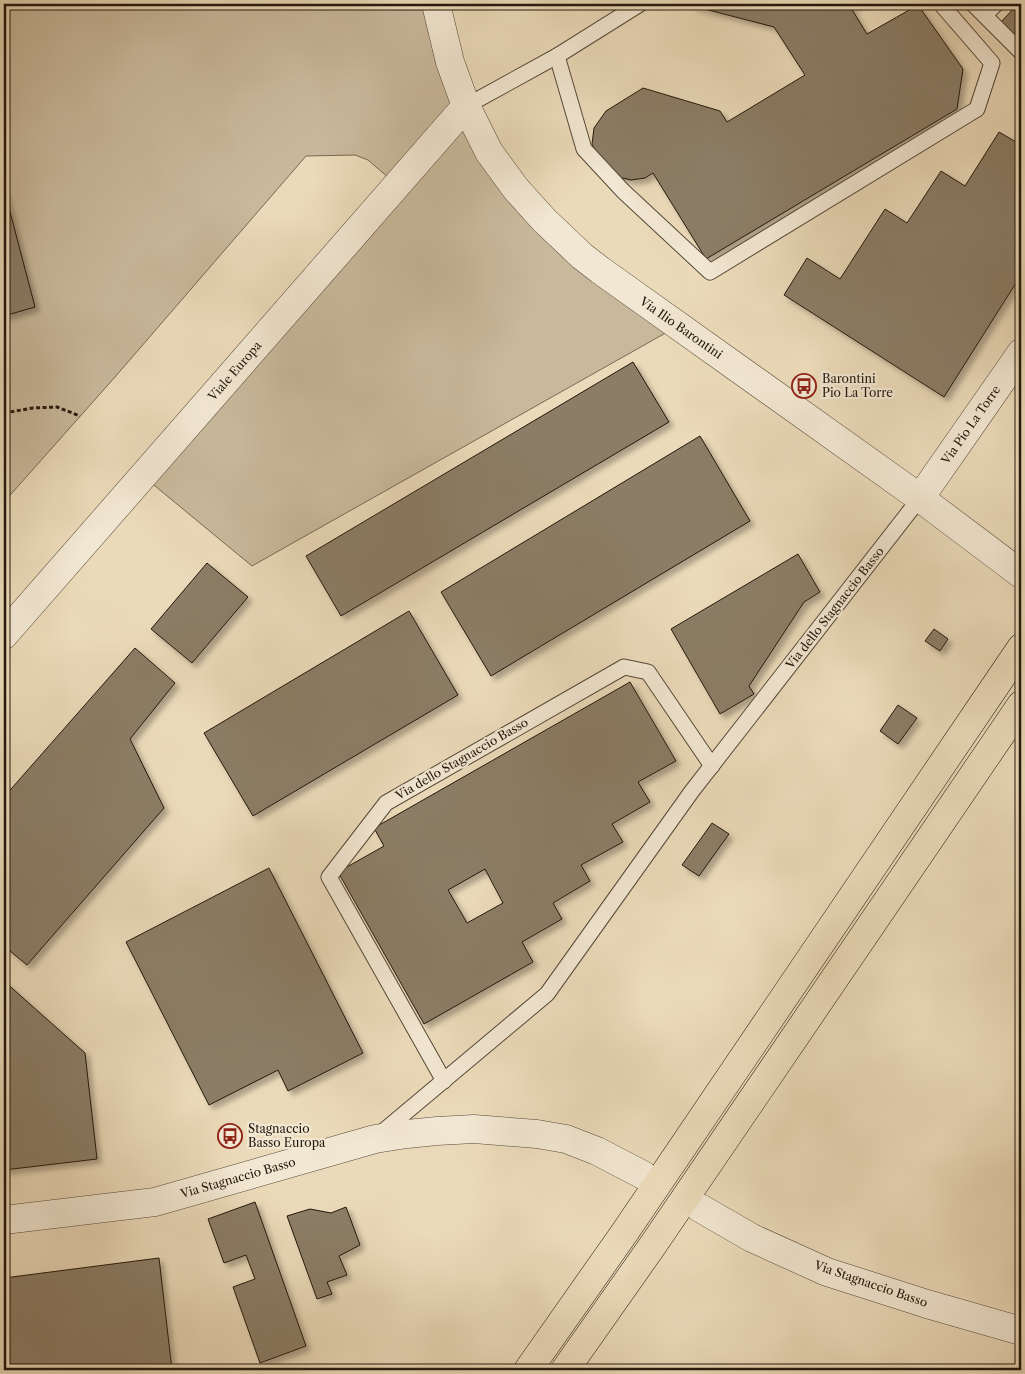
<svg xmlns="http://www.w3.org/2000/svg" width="1025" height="1374" viewBox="0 0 1025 1374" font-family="'Libre Caslon Text',serif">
	<defs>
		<filter id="shadow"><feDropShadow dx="4.5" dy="4.5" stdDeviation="2.5" flood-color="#0004"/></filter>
	</defs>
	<rect width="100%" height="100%" fill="#ebdab9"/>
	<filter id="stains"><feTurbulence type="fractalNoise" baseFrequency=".004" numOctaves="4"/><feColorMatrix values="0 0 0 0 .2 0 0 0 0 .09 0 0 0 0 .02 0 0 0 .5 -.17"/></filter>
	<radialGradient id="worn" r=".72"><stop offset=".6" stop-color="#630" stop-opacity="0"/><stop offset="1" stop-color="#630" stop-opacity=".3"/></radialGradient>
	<polygon fill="#c9b99c" stroke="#766854" points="4,4 436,4 489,152 678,326 252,566 143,476 397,185 368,160 355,155 306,156 115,377 4,502"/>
	<g fill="#8b7d66" stroke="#23180d" fill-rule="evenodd" filter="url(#shadow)">
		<polygon points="691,4 859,4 851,8 867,34 918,5 963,69 957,109 706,259 653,173 645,178 631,180 614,176 600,162 592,144 594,128 606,111 643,88 720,111 727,122 805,75 774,27 693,6"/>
		<polygon points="1018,4 1021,4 1021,46 999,24"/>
		<polygon points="999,132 1021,145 1021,275 944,397 784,295 807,258 840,279 885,209 907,223 941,171 965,186"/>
		<polygon points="4,189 35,307 4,316"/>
		<polygon points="633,362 669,422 341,616 306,556"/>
		<polygon points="700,436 750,521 491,676 441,592"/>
		<polygon points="798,554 820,592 804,602 749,686 754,694 720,714 671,629"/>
		<polygon points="207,563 248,597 192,663 151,629"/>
		<polygon points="409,611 458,695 253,816 204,733"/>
		<polygon points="934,629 948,639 940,651 925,641"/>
		<polygon points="135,648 175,683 130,739 164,808 27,965 4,946 4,797"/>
		<path d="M630 682 676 761 638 782 650 802 612 824 623 842 581 865 590 881 553 903 562 919 522 942 533 962 424 1024 338 872 384 846 374 828ZM485 869 503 903 467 923 448 890Z"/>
		<polygon points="898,705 917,718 898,744 880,731"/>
		<polygon points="712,823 729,834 699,876 682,865"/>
		<polygon points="269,868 363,1053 288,1091 278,1070 209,1105 126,942"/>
		<polygon points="4,981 85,1053 97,1159 4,1170"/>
		<polygon points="255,1202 306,1346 260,1363 233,1287 255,1279 246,1255 224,1263 208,1219"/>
		<polygon points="346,1207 360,1245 339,1256 347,1275 327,1282 332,1294 317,1299 287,1216 310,1209 331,1213"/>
		<polygon points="159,1258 172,1370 4,1370 4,1278"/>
	</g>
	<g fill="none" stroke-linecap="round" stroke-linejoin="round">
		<defs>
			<g id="lane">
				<polyline points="973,4 1021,52"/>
				<polyline points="985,15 996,4"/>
				<polyline points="557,56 584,149 623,191 710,272 977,109 992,63 941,4"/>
				<polyline points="466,106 557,56 640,4"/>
				<polyline points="444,1081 329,877 386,803 624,667 648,672 712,766"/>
				<polyline points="380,1134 547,994 692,791 920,498"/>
			</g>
			<g id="street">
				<polyline points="436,4 450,62 466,106 489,152 516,189 544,220 582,256 600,270 920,498 1021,574"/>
				<polyline points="920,498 1021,353"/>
				<polyline points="4,635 466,106"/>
				<polyline points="700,1208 752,1238 827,1272 927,1304 1021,1331"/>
				<polyline points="4,1220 155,1202 375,1139 407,1134 437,1131 474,1129 537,1134 566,1139 597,1151 643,1175"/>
			</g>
			<g id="highway">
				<polyline points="528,1370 625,1232 1021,648"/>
				<polyline points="565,1370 653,1245 1021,705"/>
			</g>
		</defs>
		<use href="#lane" stroke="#554838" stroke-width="17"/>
		<use href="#street" stroke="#554838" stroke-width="29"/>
		<use href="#highway" stroke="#23180d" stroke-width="29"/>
		<polyline stroke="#23180d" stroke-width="3" stroke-dasharray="4 2.5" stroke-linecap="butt" points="4,413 33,408 57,407 80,416"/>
		<use href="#lane" stroke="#f2e7d2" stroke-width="15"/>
		<use href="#street" stroke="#f2e7d2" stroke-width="28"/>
		<use href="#highway" stroke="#ebdab9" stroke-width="28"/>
	</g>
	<defs>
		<symbol id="bus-ring" viewBox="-11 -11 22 22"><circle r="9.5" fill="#f2e7d2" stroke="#8f2418" stroke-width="1.5"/><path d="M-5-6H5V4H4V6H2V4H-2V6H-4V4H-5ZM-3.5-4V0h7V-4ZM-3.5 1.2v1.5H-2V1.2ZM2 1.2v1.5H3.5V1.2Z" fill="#8f2418"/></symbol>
	</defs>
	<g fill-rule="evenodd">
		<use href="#bus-ring" x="790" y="372" width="28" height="28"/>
		<use href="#bus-ring" x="216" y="1122" width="28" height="28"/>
	</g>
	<g text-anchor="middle" stroke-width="4.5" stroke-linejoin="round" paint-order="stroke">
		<g font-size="12" fill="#23180d" stroke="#f2e7d2">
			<text transform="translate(681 328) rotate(35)" y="4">Via Ilio Barontini</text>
			<text transform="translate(235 371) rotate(-49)" y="4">Viale Europa</text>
			<text transform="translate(971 425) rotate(-55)" y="4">Via Pio La Torre</text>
			<text transform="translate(835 608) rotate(-52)" y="4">Via dello Stagnaccio Basso</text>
			<text transform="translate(462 759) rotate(-30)" y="4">Via dello Stagnaccio Basso</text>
			<text transform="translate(238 1178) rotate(-16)" y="4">Via Stagnaccio Basso</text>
			<text transform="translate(871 1284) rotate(19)" y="4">Via Stagnaccio Basso</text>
		</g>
		<g font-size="12" fill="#23180d" stroke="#f2e7d2" text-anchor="start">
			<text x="822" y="383">Barontini<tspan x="822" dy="14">Pio La Torre</tspan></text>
			<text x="248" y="1133">Stagnaccio<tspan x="248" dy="14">Basso Europa</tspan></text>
		</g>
	</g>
	<rect width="1025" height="1374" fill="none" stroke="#ebdab9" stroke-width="20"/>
	<rect x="5" y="5" width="1015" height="1364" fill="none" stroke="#23180d" stroke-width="2.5"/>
	<rect x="10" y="10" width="1005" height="1354" fill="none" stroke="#23180d"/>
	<rect width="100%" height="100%" filter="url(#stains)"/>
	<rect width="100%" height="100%" fill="url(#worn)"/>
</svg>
